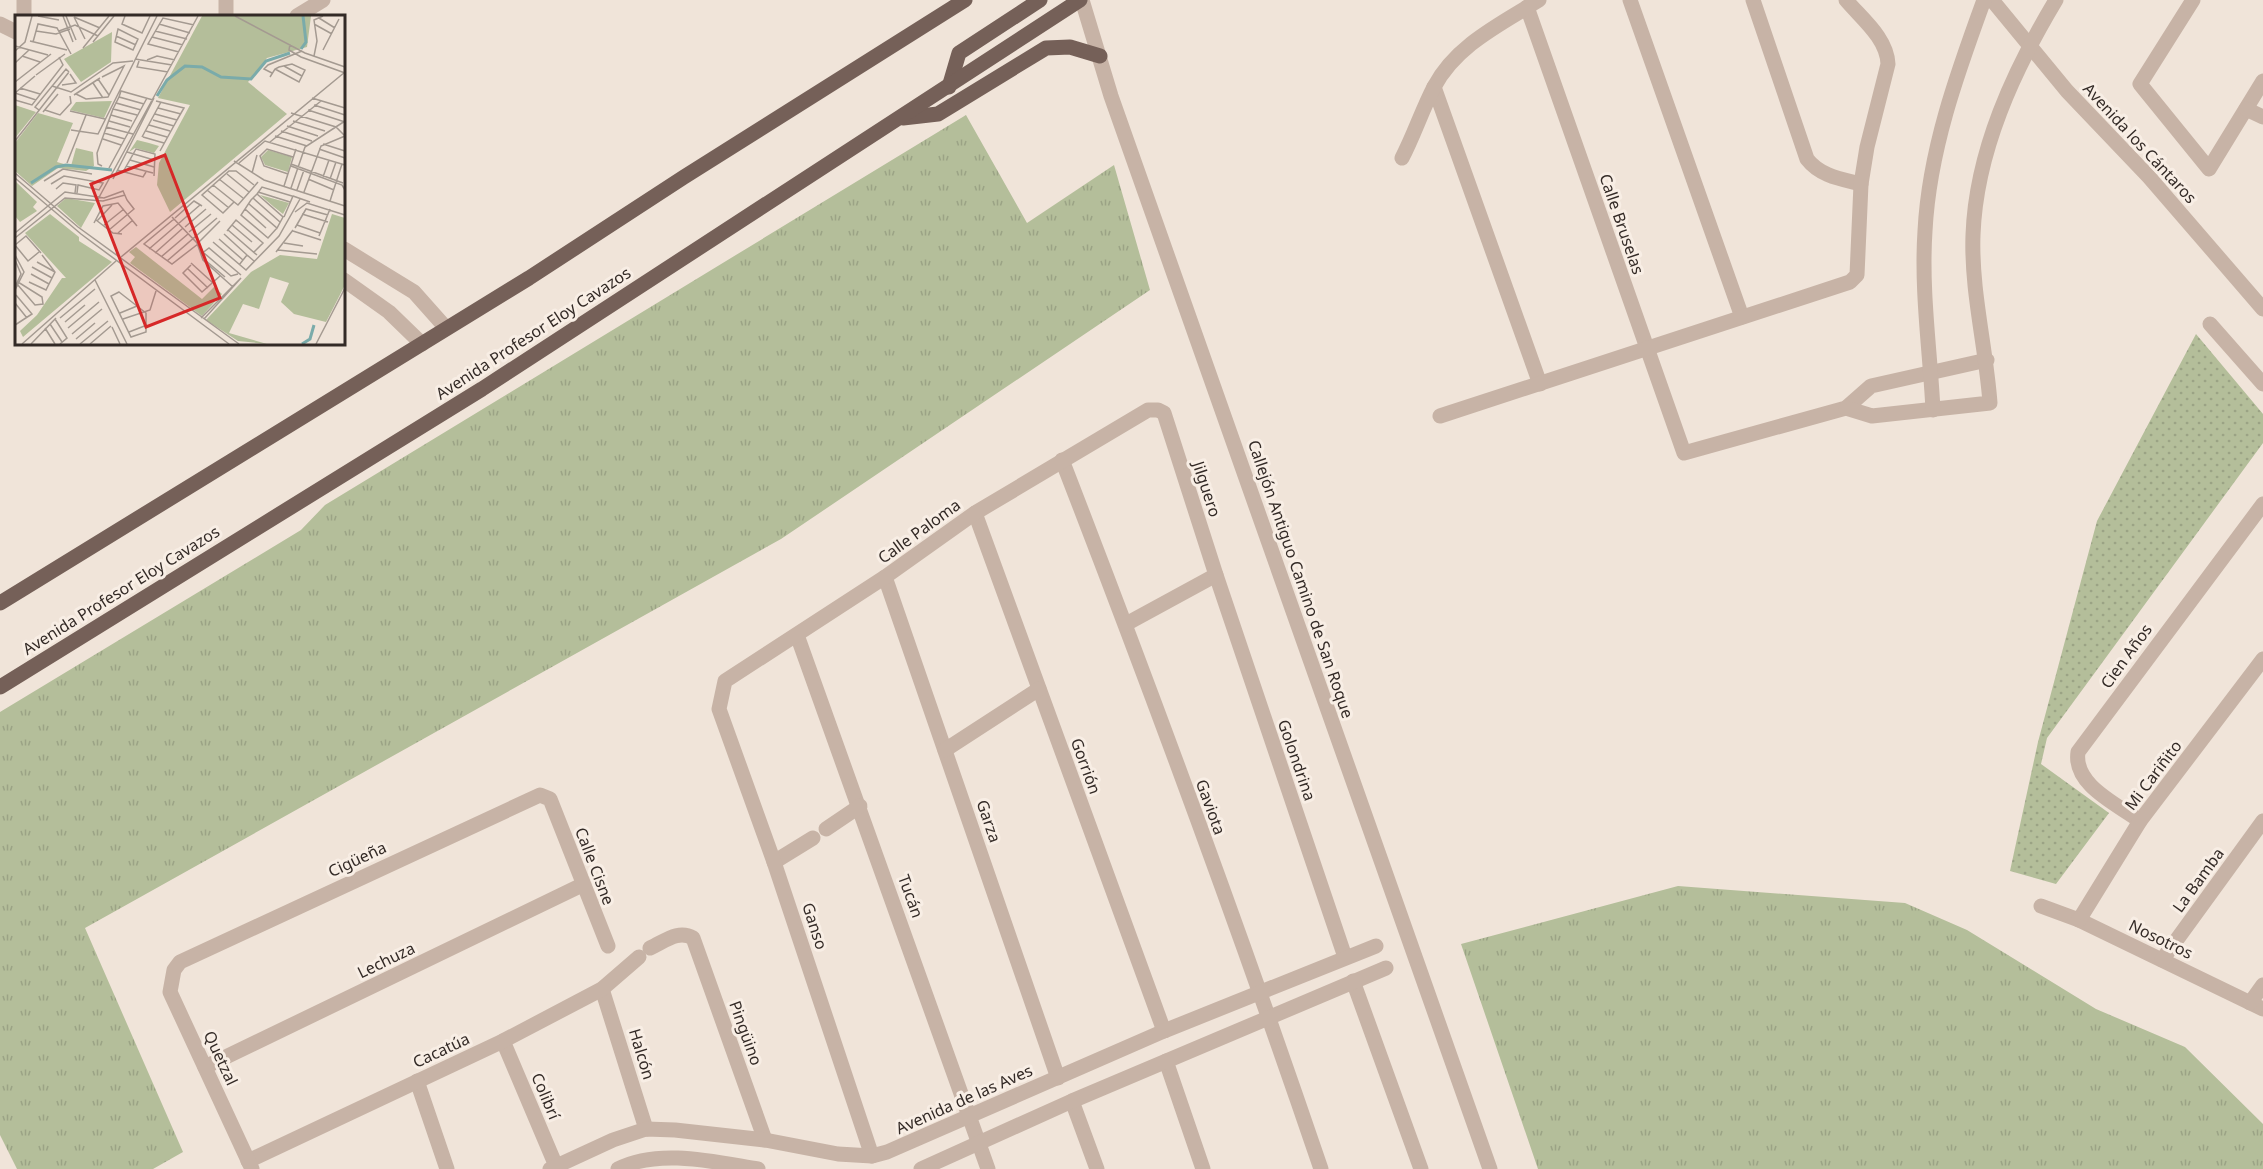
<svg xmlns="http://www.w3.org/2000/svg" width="2263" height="1169" viewBox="0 0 2263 1169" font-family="'Noto Sans',sans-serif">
	<defs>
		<pattern id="grass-tufts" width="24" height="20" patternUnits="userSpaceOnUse" patternTransform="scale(1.5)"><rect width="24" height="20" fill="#b4be9a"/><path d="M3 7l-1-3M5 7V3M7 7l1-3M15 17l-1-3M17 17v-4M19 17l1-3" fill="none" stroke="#9ba385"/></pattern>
		<pattern id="park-dots" width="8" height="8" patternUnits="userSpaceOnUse" patternTransform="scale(1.5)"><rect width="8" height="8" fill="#b4be9a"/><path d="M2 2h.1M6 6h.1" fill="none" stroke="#9ba385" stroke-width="1.8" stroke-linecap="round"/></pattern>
	</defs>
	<rect width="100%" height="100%" fill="#f0e4d9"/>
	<g fill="url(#grass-tufts)">
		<polygon points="966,115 1027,223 1114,165 1150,290 781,539 85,928 183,1152 153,1169 17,1169 0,1135 0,712 301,530 325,505"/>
		<polygon points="1678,886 1905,903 1967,930 2096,1009 2185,1047 2263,1124 2263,1169 1538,1169 1461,944"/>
	</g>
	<polygon fill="url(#park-dots)" points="2196,334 2263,414 2263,443 2047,738 2041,764 2109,813 2056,884 2010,871 2038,742 2097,521"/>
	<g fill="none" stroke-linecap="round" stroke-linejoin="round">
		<g stroke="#c7b3a6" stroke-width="15">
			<polyline points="1082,0 1111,96 1490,1169"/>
			<polyline points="1630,0 1742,317"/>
			<path d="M1753 0 1807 159C1820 176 1841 179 1861 184"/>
			<polyline points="1992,0 2067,91 2149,177 2263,309"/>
			<polyline points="2193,0 2140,84 2209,169 2263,81"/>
			<polyline points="1527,7 1684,453 1846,408 1871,386 1987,360"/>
			<polyline points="24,16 24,0"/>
			<polyline points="226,16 226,0"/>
			<polyline points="297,16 323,0"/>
			<polyline points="0,24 16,32"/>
			<polyline points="1434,87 1540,384"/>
			<polyline points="2246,109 2263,117"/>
			<path d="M1402 158C1414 135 1422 110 1434 87 1456 45 1501 24 1539 0"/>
			<polyline points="344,249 414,292 446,328"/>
			<polyline points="344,280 389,312 422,344"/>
			<polyline points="2210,324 2263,384"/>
			<path d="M1846 408 1872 416 1990 403C1986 347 1971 291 1973 235 1976 151 2014 70 2056 0"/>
			<path d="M1933 410C1930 350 1921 290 1925 231 1929 151 1957 74 1984 0"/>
			<path d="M1440 416 1850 282 1857 275 1861 184 1867 147 1888 64C1887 38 1862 19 1846 0"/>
			<path d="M1062 460C1153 695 1240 931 1321 1169"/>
			<polyline points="975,513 1164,1031"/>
			<polyline points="885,577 1058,1078"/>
			<polyline points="1126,624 1216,575"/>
			<polyline points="797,635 988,1169"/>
			<polyline points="945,750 1039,689"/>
			<path d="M2140 821C2117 804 2073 785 2078 752L2263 504"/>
			<polyline points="826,829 860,806"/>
			<polyline points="774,862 813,838"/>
			<polyline points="2041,906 2079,920 2263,1009"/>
			<polyline points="2079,920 2140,821 2263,659"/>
			<path d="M650 948C664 942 678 929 693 938L765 1140"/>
			<polyline points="2162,960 2263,821"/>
			<polyline points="1353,981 1421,1169"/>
			<polyline points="602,989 646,1129"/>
			<polyline points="2250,1003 2263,985"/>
			<polyline points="503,1041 556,1166"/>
			<polyline points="1166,1061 1203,1169"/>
			<polyline points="205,1067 582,885"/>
			<polyline points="417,1081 447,1169"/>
			<polyline points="1072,1101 1097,1169"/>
			<polyline points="872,1156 774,862 719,709 725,681 885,577 975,513 1148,410 1158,410 1164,413 1216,575 1345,957"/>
			<polyline points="248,1161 503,1041 602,989 639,957"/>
			<polyline points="252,1169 170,992 174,970 180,962 540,795 550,799 608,946"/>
			<polyline points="550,1169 613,1140 646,1129 675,1130 765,1140 838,1154 872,1156 887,1152 1164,1031 1376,946"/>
			<path d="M618 1169C658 1148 715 1162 758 1169"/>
			<polyline points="921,1169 1072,1101 1386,968"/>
		</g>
		<g stroke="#756058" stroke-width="15">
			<polyline points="949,87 959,53 1040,0"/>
			<polyline points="903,118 938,114 1046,48 1070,47 1100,56"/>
			<polyline points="0,603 529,278 684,177 965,0"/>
			<polyline points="0,687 482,389 1080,0"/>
		</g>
	</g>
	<g text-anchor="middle" stroke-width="6" stroke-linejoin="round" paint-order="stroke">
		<g font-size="16" fill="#332a26" stroke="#f8eee5">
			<text transform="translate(2140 143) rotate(47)" y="6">Avenida los Cántaros</text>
			<text transform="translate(1622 224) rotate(71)" y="6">Calle Bruselas</text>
			<text transform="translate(533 333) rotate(-33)" y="6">Avenida Profesor Eloy Cavazos</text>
			<text transform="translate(1207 489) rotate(72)" y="6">Jilguero</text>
			<text transform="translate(919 531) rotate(-36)" y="6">Calle Paloma</text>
			<text transform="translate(1301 579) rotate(71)" y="6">Callejón Antiguo Camino de San Roque</text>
			<text transform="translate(121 590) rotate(-32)" y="6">Avenida Profesor Eloy Cavazos</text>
			<text transform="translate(2126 656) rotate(-54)" y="6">Cien Años</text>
			<text transform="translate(1297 760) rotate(71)" y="6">Golondrina</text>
			<text transform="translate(1086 766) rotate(70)" y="6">Gorrión</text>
			<text transform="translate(2153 775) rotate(-53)" y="6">Mi Cariñito</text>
			<text transform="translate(1211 807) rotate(70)" y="6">Gaviota</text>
			<text transform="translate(989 821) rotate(71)" y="6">Garza</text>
			<text transform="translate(357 859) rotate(-25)" y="6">Cigüeña</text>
			<text transform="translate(595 866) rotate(69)" y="6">Calle Cisne</text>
			<text transform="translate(2198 880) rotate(-54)" y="6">La Bamba</text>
			<text transform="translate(911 896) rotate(70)" y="6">Tucán</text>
			<text transform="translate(815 926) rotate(72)" y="6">Ganso</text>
			<text transform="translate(2161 939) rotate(26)" y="6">Nosotros</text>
			<text transform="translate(386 960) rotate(-26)" y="6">Lechuza</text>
			<text transform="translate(746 1033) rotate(70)" y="6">Pingüino</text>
			<text transform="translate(441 1050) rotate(-25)" y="6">Cacatúa</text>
			<text transform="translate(642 1054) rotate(73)" y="6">Halcón</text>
			<text transform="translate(221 1058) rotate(65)" y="6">Quetzal</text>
			<text transform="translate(546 1096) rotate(67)" y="6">Colibrí</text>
			<text transform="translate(964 1099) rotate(-24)" y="6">Avenida de las Aves</text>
		</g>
	</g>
	<g transform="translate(15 15)">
		<rect width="330" height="330" fill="#f0e4d9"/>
		<path d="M187 1H296L292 32 252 43 233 67 272 99 155 197 142 170 144 148 175 90 143 83ZM97 17 96 47 66 67 49 44ZM97 86 89 103 55 95 61 87ZM0 90 21 97 0 123ZM23 98 58 108 42 147 56 151 61 133 78 137 79 151 71 156 43 153 17 171 0 156V128ZM0 166 22 187 18 192 22 196 5 207 0 201ZM51 183 80 188 66 213 42 191ZM35 199 64 222V226L97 247 8 322 5 316 22 300 47 263H51L10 218ZM317 199 330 203V270L311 307 279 299 266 287 274 268 255 262 244 294 228 289 214 318 252 329 223 326 191 305 236 257 265 240 302 244ZM121 232 187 284 199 272 207 279 187 301 115 248 120 242 114 237Z" fill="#b4be9a"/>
		<path d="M122 125 134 128 144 131 139 138 120 133 114 137ZM253 135 277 142 273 157 250 150 246 142ZM245 180 274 188 268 199 259 192Z" fill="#b4be9a"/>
		<path fill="none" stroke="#7aabaa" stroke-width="3" d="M286 34 291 27 288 1M142 81 152 65 170 51 187 52 206 62 236 64 251 46 275 38M16 168 41 152 51 150 97 155M287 329 295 324 299 310"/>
		<path fill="none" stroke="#a49a91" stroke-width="1.5" d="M23 1 44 5M48 1 58 27M51 1 61 25M110 1 107 9 127 18 135 1M220 1 290 38 330 52M59 2 85 13M59 2 70 24M304 3 320 13M144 9 175 18M299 9 317 19M103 14 123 24 118 35 100 27ZM21 16 41 19 55 14M44 16 60 10 83 21M140 16 172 24M101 21 121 30M137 22 168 30M15 26 52 35M18 27 23 9 42 13 56 39M78 27 99 1M275 29 274 35 286 42 330 58M0 31 33 40M68 33 94 1M308 35 324 4M0 36 10 27 17 1M164 37 133 29 148 3 179 10M7 41 25 47M299 41 302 26 299 5 308 1M120 44 157 50M132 45 142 41 160 45M124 46 122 52 153 57M0 48 14 35M269 51 287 61M257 58 249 54 253 50 287 36M21 60 50 39M255 62 260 54 264 52 277 49 290 55 284 67 260 54M83 64 94 80M0 67 36 39M78 68 88 83M47 70 61 68 55 59M37 71 56 77 98 48 118 46M5 73 25 79M0 78 20 61M0 78 21 85M61 79 71 84 93 82 109 51 87 62M59 80 85 63M104 82 106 76 138 85M297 83 330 93M0 85 17 90 48 50 44 42M141 86 169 93 162 105M101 88 104 82 129 89M299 90 330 100M143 93 166 99M98 94 101 88 126 95M24 95 20 92 47 59 51 54 54 57M30 95 45 100 56 88 55 81M293 95 330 107M55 96 90 104M28 97 43 79M276 98 321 112 329 120M140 99 162 105 145 136M96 100 117 106M138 105 159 111M94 106 115 112M278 106 310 116M134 110 155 116M272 111 303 121M91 112 118 119M56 115 83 119 142 1M131 116 152 122M266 116 297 126M89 118 110 124M260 121 292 131M127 122 146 87M128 122 149 128M88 124 106 130M0 126 54 57M255 127 306 86M308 129 330 136M304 134 330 143M112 137 139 145M115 145 139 152M219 146 249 165 330 191M52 148 71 100M224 148 250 126 330 150M276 149 328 168M87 151 83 149 82 138 98 94 122 100M111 151 138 158M276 151 327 170 330 175M94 153 132 83M102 155 128 162 131 157M108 157 121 134 140 139 139 161M0 158 63 212 224 329M237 158 242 140M212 159 234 177M273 159 249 151 245 141 252 134 278 142M308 162 314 145M0 163 66 219 214 329M98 164 139 83M204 164 228 183M293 164 319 175M315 164 321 147M29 166 48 154 77 159M36 169 49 161 88 168 84 175 63 170 62 178M198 170 223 190 243 167M269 171 281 134M276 173 290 132 330 106M41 174 48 168 61 170 60 178M192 175 214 193M282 175 289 155M243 177 275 187M289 177 306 131 330 121M242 179 247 172 277 181M238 183 265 207M82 186 183 1M315 186 327 149M219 187 208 198 187 180 214 156H221L239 170M234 189 262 213 268 202 242 179 236 185 226 200 253 223 262 213M230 194 251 213M280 197 292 188 330 200M287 199 313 207M157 202 182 228 188 245 218 272M269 202 278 181 295 187M160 203 179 186 187 191M159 204 129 229 157 249 183 229M81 205 98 218 107 219M82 206 97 190M79 208 88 191 103 188 122 211M89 210 109 194M217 210 237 227M282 210 305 218M170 212 191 194M280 213 291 194 313 200M94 215 119 194 112 185M213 215 242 240M212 216 221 205 248 228 239 237M278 216 306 225M174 217 196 199M0 218 50 177 89 183 108 176 112 185M103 218 118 205M209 219 232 240M304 221 315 194M0 223 50 183 88 186 110 180M204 224 228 245M184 227 205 206M198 227 231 255 264 221 285 184M269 228 288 231M134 234 185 190M263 235 302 239M24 237 13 246 0 230 11 221 26 238M261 237 278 215M140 238 168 213M189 238 216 261 223 259M186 239 194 233 226 260M0 240 9 257 0 275M106 242 330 57M146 242 173 219M0 245 6 259 0 272M190 245 210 262M152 246 202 203M22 247 40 257M176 248 198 268M176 250 168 258 187 277 205 261M224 250 232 240 239 246M17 252 37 263M173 254 193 273M16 259 34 269M80 265 112 329M14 267 31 275 40 257 27 240M2 269 20 290 28 289 27 282 3 267M104 277 131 298V317L116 322 96 281ZM0 288 12 303M105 298 122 291M45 303 80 274M186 303 226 263 189 304M40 304 52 323 45 329M108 304 135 295 141 276M50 307 70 290M35 309 47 327M0 310 17 299 1 280M97 312 105 329M30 313 40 329M53 313 84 287M114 317 132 310M57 319 87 294M61 324 80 308M7 329 101 246M16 329 41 303M65 329 93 306M75 329 96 311M301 329 330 273"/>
		<path fill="#d62828" fill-opacity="0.15" stroke="#d62828" stroke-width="3" d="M150 140 205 283 131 312 76 169Z"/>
		<rect width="330" height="330" fill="none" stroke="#332a26" stroke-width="3"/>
	</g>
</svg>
